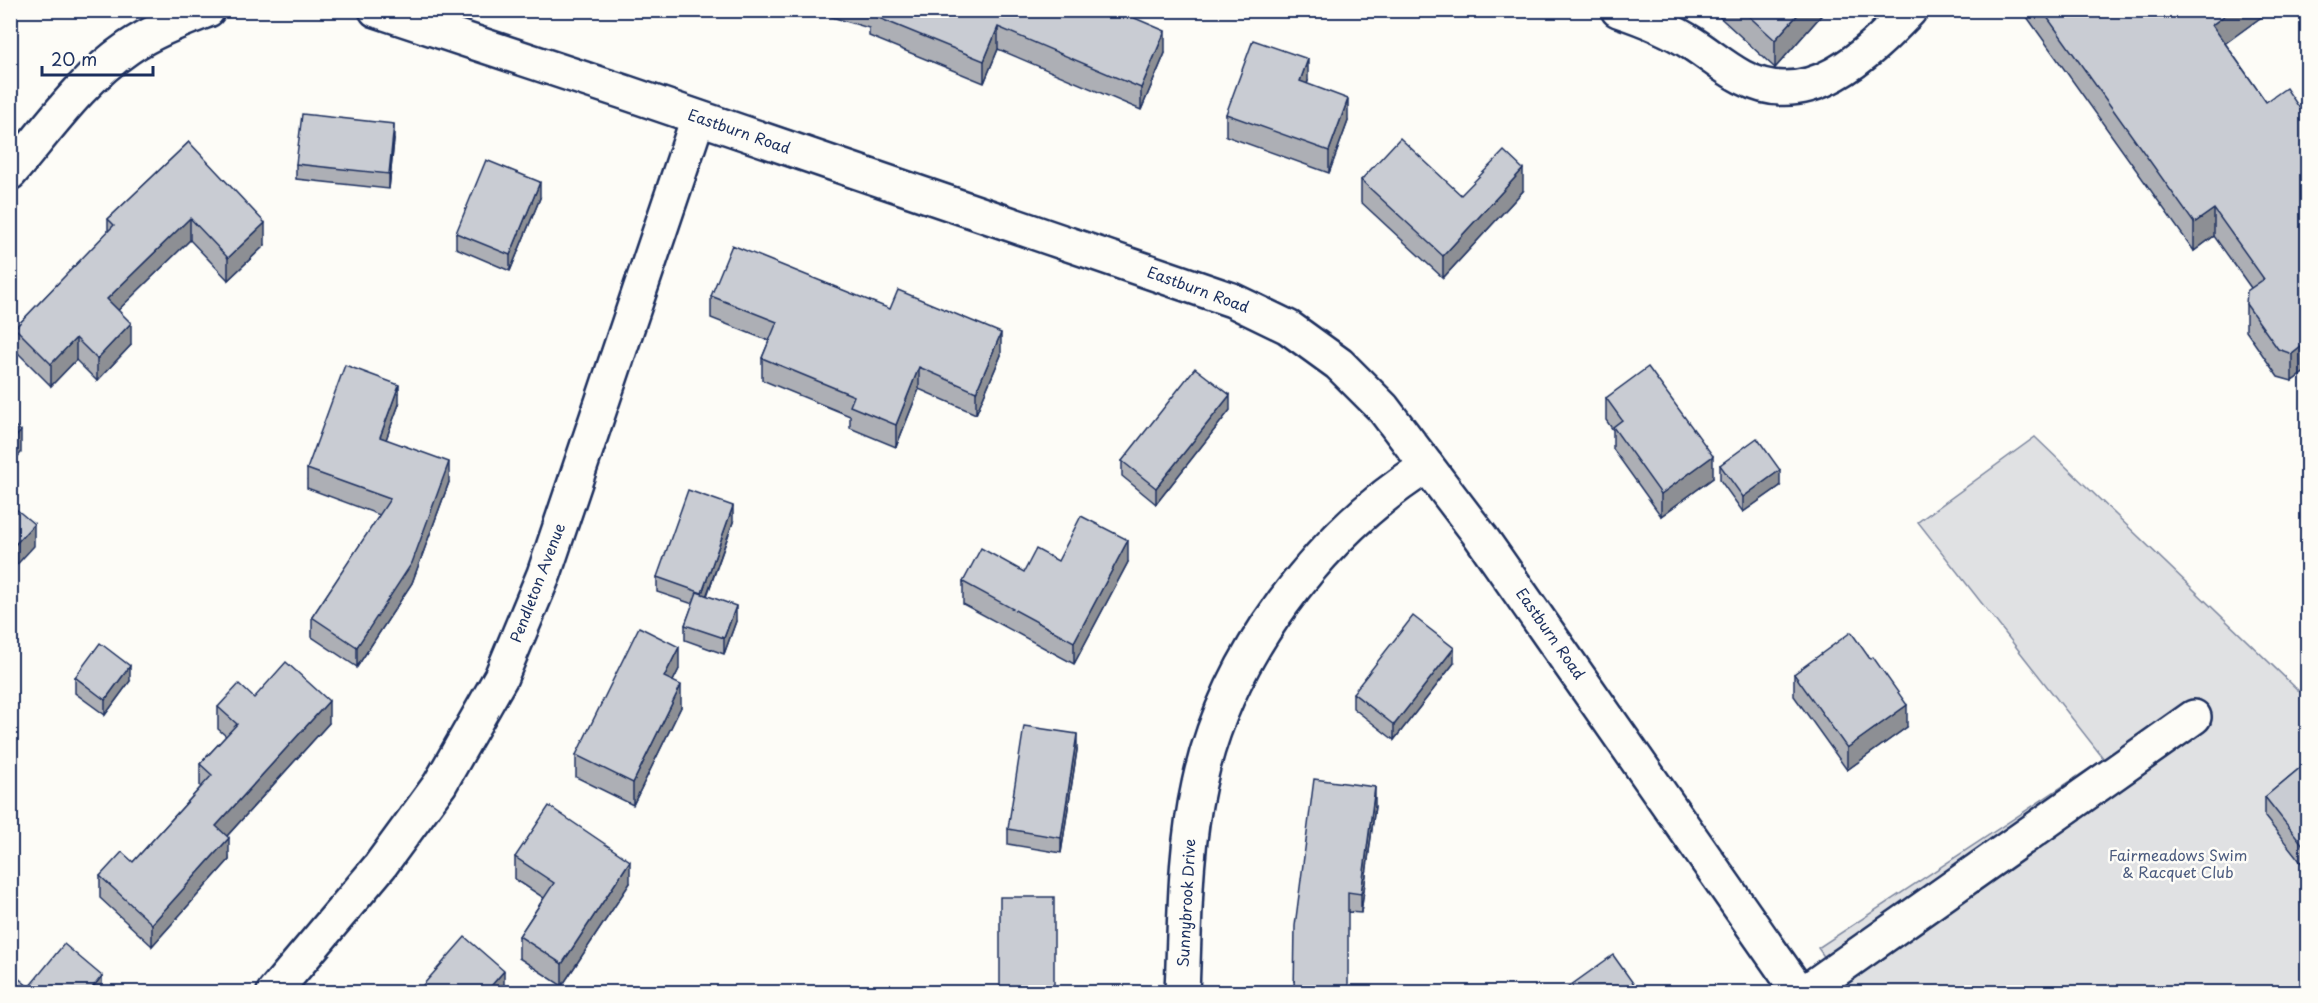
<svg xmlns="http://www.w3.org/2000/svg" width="2318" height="1003" viewBox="0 0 2318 1003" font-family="'Playpen Sans',sans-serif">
	<rect width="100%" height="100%" fill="#fdfcf7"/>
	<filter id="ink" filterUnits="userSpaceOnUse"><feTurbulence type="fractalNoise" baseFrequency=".0167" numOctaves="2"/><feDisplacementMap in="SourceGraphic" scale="12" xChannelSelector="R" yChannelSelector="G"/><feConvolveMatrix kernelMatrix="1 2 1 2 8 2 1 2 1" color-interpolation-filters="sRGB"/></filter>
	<g filter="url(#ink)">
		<polygon fill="#e0e1e3" stroke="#7e88a0" stroke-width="1.5" points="2035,437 2299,691 2307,694 2307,992 1849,992 1818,948 2104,759 1918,522"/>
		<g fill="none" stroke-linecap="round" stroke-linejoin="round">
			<defs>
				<g id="minor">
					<polyline points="376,10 624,92 1232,300 1288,327 1339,364 1383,408 1481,537 1799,992"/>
					<path d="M1618 10C1645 19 1670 29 1693 44 1710 55 1725 68 1742 77 1809 113 1867 55 1910 10"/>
					<path d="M10 173C47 130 81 80 128 48 153 31 180 21 208 10"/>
					<polyline points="274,992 380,866 440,784 501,677 544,574 698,118"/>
					<path d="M1182 992C1185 923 1184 852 1199 784 1226 658 1319 534 1427 466"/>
					<polyline points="1805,992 2194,717"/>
				</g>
			</defs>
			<use href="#minor" stroke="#1b2f5e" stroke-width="38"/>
			<use href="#minor" stroke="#fdfcf7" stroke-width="33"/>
		</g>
		<g fill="#adafb5" stroke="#1b2f5e" stroke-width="1.5">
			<polygon points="808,10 1116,10 1165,53 1141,110 998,49 984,83 869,36 869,28"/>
			<polygon points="1712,10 1826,10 1775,68"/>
			<polygon points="2027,10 2271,10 2225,43 2266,102 2307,119 2307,373 2306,371 2292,381 2278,377 2246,331 2246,304 2251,288 2214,236 2194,251 2027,17"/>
			<polygon points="1308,81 1307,84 1348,121 1329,173 1226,136 1226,114"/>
			<polygon points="394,140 389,189 296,179 296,164"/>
			<polygon points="189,142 265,245 228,280 190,240 118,310 131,345 97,381 76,360 51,386 15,350 15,328 108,232 108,219"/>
			<polygon points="1361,180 1461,195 1523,191 1443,278 1361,202"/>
			<polygon points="540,198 510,271 456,248 456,233"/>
			<polygon points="711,296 1001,355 976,414 919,389 896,447 850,428 850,416 762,380 762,358 769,341 711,318"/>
			<polygon points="1606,398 1713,478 1661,516 1613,449 1613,430 1606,420"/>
			<polygon points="399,404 386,439 449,482 412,583 357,667 312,637 312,617 380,515 307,488 307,469"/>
			<polygon points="1230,410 1156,504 1122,476 1122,461"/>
			<polygon points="1720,465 1780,486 1743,512 1720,480"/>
			<polygon points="733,522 707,596 736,621 724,654 685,640 685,625 693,604 657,592 657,577"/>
			<polygon points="1058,561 1128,562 1074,664 963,604 963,582 1024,572"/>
			<polygon points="1454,663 1394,740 1353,708 1353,693"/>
			<polygon points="679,669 673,681 681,707 633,805 576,777 576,755"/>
			<polygon points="1794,674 1907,727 1847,770 1794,696"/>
			<polygon points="75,677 130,681 105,715 75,693"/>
			<polygon points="254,698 329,723 227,836 229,860 152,946 100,898 100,876 133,862 201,787 200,786 200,764 226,736 218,729 218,707"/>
			<polygon points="1077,750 1061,853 1008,844 1008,829"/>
			<polygon points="2307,762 2307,870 2265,817 2265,797"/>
			<polygon points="1375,806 1361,913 1348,912 1294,993"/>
			<polygon points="515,857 630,883 562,986 519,958 519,936 544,898 515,879"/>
		</g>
		<g fill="#8d8f94" stroke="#1b2f5e" stroke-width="1.5">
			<polygon points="1802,10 1826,10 1775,68 1775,40"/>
			<polygon points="2232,10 2271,10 2212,53 2212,25"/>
			<polygon points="998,27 998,49 984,83 984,61"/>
			<polygon points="1165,31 1165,53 1141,110 1141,88"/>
			<polygon points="1308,59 1308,81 1300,103 1300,81"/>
			<polygon points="1348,99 1348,121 1329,173 1329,151"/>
			<polygon points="394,124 394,140 389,189 389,174"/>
			<polygon points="1523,169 1523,191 1443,278 1443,256"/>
			<polygon points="540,182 540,198 510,271 510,255"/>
			<polygon points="2214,209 2214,236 2194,251 2194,223"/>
			<polygon points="190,218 190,240 107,321 107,299"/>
			<polygon points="265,223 265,245 228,280 228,258"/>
			<polygon points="131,323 131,345 97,381 97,359"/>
			<polygon points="1001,333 1001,355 976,414 976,392"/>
			<polygon points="76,338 76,360 51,386 51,364"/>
			<polygon points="2306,343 2306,371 2292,381 2292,354"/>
			<polygon points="919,367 919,389 896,447 896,425"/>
			<polygon points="399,385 399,404 380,456 380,437"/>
			<polygon points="1230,395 1230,410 1156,504 1156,488"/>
			<polygon points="21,431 21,453 10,465 10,443"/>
			<polygon points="1713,456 1713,478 1661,516 1661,494"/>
			<polygon points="449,462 449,482 412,583 357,667 357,647"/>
			<polygon points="1780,470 1780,486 1743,512 1743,497"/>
			<polygon points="733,506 733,522 702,608 702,593"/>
			<polygon points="34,524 34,546 10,572 10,550"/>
			<polygon points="1128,540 1128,562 1074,664 1074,642"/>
			<polygon points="736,606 736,621 724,654 724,638"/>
			<polygon points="679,647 679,669 664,699 664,677"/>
			<polygon points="1454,648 1454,663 1394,740 1394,725"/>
			<polygon points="130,666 130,681 105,715 105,700"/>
			<polygon points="681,685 681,707 633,805 633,783"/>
			<polygon points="329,701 329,723 216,848 216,826"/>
			<polygon points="1907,705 1907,727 1847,770 1847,748"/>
			<polygon points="1077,734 1077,750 1061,853 1061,838"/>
			<polygon points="1375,787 1375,806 1361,913 1361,894"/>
			<polygon points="229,838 229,860 152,946 152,924"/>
			<polygon points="630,861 630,883 562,986 562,964"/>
			<polygon points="504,971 504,993 485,993"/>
			<polygon points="102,976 102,991 101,993 88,993"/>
		</g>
		<g fill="#c9ccd3" stroke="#1b2f5e" stroke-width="1.5">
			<polygon points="870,10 1116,10 1165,31 1141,88 998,27 984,61 869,14"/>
			<polygon points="1742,10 1802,10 1775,40"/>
			<polygon points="2042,10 2232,10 2212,25 2266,102 2286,88 2307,119 2307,345 2306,343 2292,354 2278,349 2246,304 2247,291 2264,279 2214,209 2194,223"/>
			<polygon points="1253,40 1308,59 1300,81 1348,99 1329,151 1226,114"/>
			<polygon points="302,114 394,124 389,174 296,164"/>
			<polygon points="1400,138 1461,195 1504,151 1523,169 1443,256 1361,180"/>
			<polygon points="189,142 265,223 228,258 190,218 107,299 131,323 97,359 76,338 51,364 15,328 114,225 108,219"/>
			<polygon points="486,160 540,182 510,255 456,233"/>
			<polygon points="732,245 890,309 898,290 1001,333 976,392 919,367 896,425 850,406 854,396 762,358 777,322 711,296"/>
			<polygon points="345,365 399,385 380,437 449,462 412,563 357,647 312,617 390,499 307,469"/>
			<polygon points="1648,367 1713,456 1661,494 1613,427 1622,420 1606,398"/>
			<polygon points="1195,368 1230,395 1156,488 1122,461"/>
			<polygon points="10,422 21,431 10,443"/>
			<polygon points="1757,438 1780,470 1743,497 1720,465"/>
			<polygon points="688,490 733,506 702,593 657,577"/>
			<polygon points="10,504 34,524 10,550"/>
			<polygon points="1081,516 1128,540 1074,642 963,582 981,548 1024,572 1036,549 1058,561"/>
			<polygon points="697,592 736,606 724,638 685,625"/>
			<polygon points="1413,616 1454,648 1394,725 1353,693"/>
			<polygon points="639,627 679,647 664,677 681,685 633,783 576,755"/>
			<polygon points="1851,632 1870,659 1873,657 1907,705 1847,748 1794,674"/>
			<polygon points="100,643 130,666 105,700 75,677"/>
			<polygon points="286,662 329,701 216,826 229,838 152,924 100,876 122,852 133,862 212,775 200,764 237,724 218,707 239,684 254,698"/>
			<polygon points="1024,726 1077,734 1061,838 1008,829"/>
			<polygon points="2307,762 2307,850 2265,797"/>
			<polygon points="1314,779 1375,787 1361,894 1348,892 1348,993 1294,993 1295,926"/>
			<polygon points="549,806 630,861 562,964 519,936 554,883 515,857"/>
			<rect x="1000" y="897" width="54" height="96"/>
			<polygon points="465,937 504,971 485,993 416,993"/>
			<polygon points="64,944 102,976 88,993 10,993 10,974 12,973 29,987"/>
			<polygon points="1613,955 1640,993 1570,993 1567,988"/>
		</g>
	</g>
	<g text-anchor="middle" stroke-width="5" stroke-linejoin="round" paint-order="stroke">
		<g font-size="15" fill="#1b2f5e" stroke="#fdfcf7">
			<text transform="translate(739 132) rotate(19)" y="5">Eastburn Road</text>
			<text transform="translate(1198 290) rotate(20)" y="5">Eastburn Road</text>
			<text transform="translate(538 583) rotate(-69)" y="5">Pendleton Avenue</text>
			<text transform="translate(1550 634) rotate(55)" y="5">Eastburn Road</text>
			<text transform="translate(1187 903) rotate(-87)" y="5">Sunnybrook Drive</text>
		</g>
		<g font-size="15" fill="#4c5c7f" stroke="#fdfcf7">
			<text x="2178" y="861">Fairmeadows Swim<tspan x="2178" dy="17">&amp; Racquet Club</tspan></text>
		</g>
	</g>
	<rect width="2318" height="1003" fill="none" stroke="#fdfcf7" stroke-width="36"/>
	<rect x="18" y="18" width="2282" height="967" fill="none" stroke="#1b2f5e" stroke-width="2" filter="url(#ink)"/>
	<path d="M42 66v9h111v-9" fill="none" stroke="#1b2f5e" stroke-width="3"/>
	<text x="51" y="66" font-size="18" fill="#1b2f5e" stroke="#fdfcf7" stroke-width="4.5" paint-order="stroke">20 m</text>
</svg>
